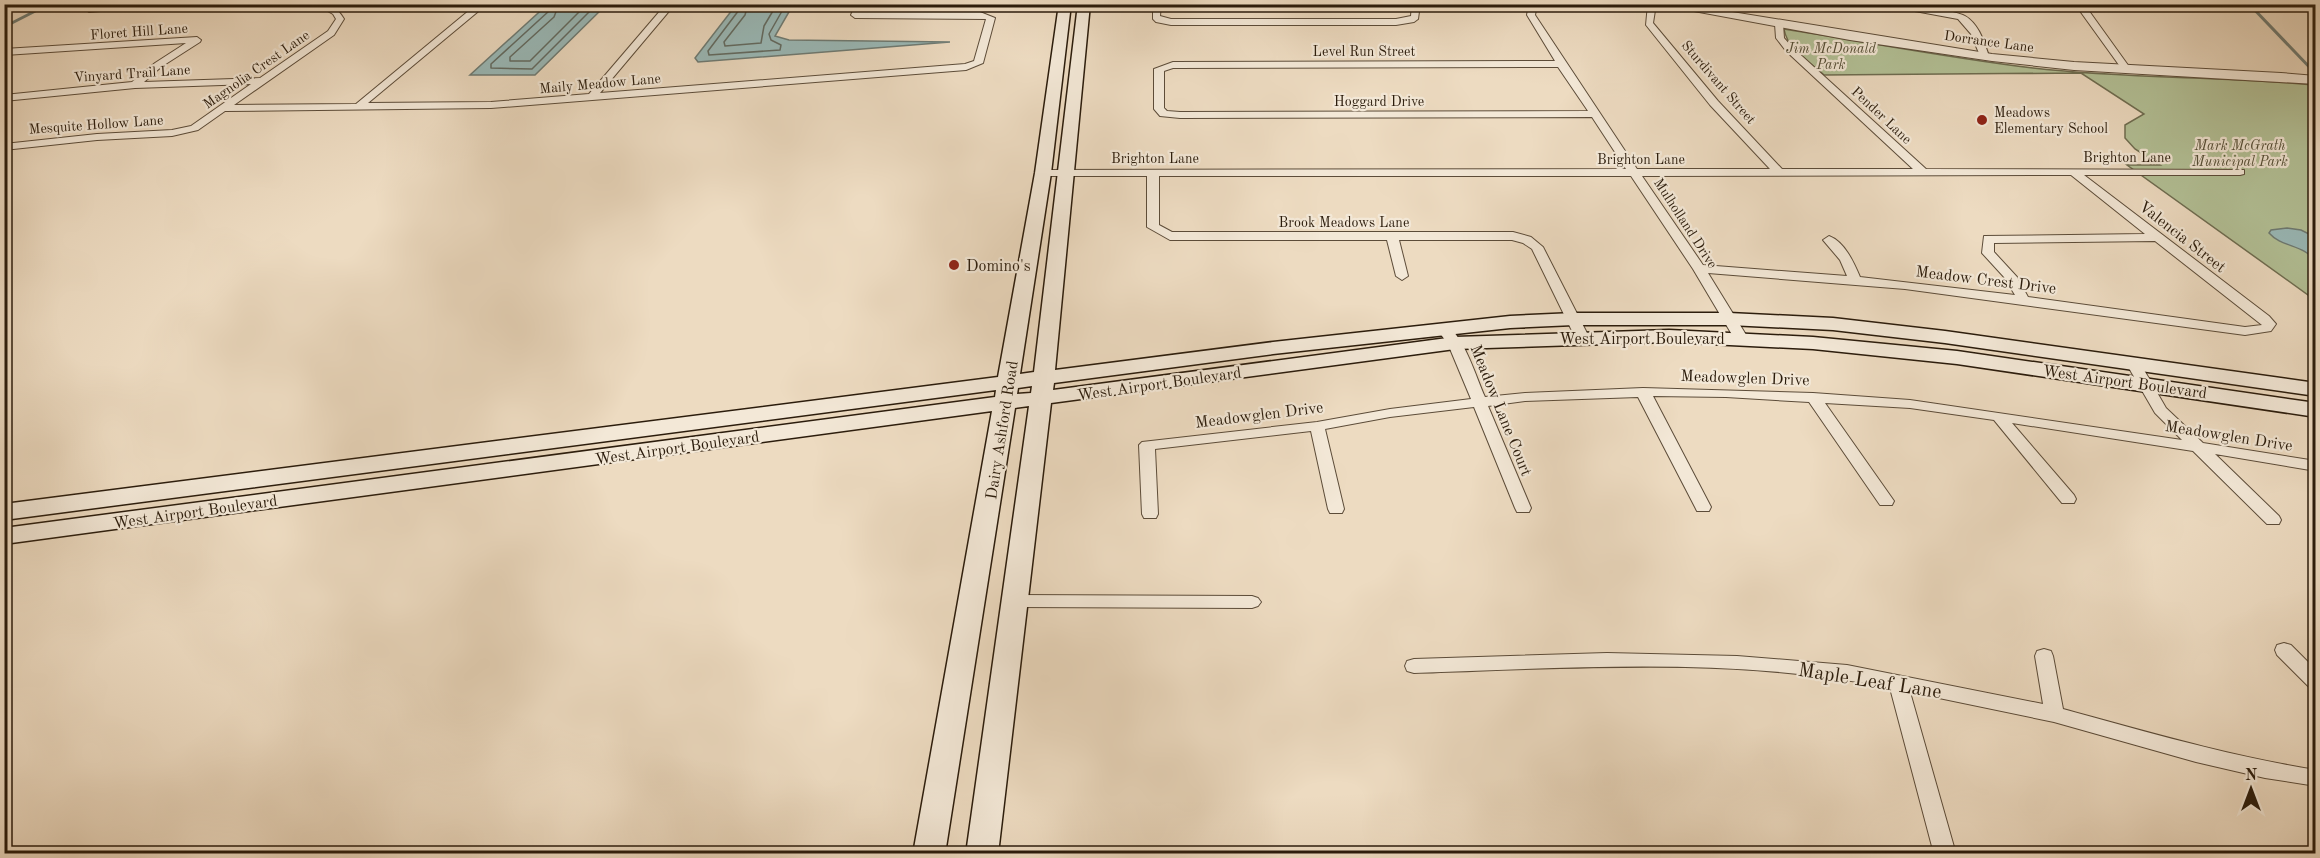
<svg xmlns="http://www.w3.org/2000/svg" width="2320" height="858" viewBox="0 0 2320 858" font-family="'Old Standard TT',serif">
	<rect width="100%" height="100%" fill="#eddbc1"/>
	<filter id="stains"><feTurbulence type="fractalNoise" baseFrequency=".00333" numOctaves="4"/><feColorMatrix values="0 0 0 0 .2 0 0 0 0 .09 0 0 0 0 .02 0 0 0 .5 -.17"/></filter>
	<radialGradient id="worn" r=".72"><stop offset=".6" stop-color="#630" stop-opacity="0"/><stop offset="1" stop-color="#630" stop-opacity=".3"/></radialGradient>
	<path fill="#b3c197" stroke="#6f6e52" stroke-width="1.5" d="M1784 29C1867 42 1950 58 2033 68 2127 79 2221 76 2315 85V300L2127 165H2160L2135 149 2125 138V125L2144 114 2081 73 1824 75C1810 63 1787 49 1784 29Z"/>
	<g fill="#9abab9" stroke="#6e7b74" stroke-width="1.5">
		<polygon points="548,4 606,5 535,75 470,75"/>
		<polygon points="736,5 793,5 775,36 789,40 950,42 698,62 695,58"/>
		<path d="M2287 228 2301 230 2315 237V262C2305 244 2282 248 2269 233L2271 230Z"/>
	</g>
	<g fill="none" stroke-linecap="round" stroke-linejoin="round">
		<g stroke="#626b62" stroke-width="1.5">
			<polyline points="551,4 549,11 491,64 491,68 532,69 597,4"/>
			<polyline points="559,4 554,17 510,57 510,61 530,61 587,4"/>
			<polyline points="740,4 739,10 708,51 709,55 780,50 781,45 771,40 769,34 786,4"/>
			<polyline points="748,4 745,15 724,42 725,46 761,43 764,26 777,4"/>
		</g>
		<g stroke="#6e7b74" stroke-width="3">
			<polyline points="2249,4 2316,74"/>
			<polyline points="4,27 49,4"/>
		</g>
		<defs>
			<g id="minor">
				<polygon points="124,4 181,4 89,12 85,9 89,6"/>
				<path d="M315 4C329 4 337 7 344 19L334 35 234 105 356 104 477 4H487L368 103 491 102 589 94 666 4H675L600 93 965 64 974 61 986 19 855 18 851 15 856 4H864L860 12H980L995 18 983 63 966 70 491 108 225 111 198 130 172 136 97 140 4 150V144L97 134 172 130 191 126 251 84 135 88 4 101V95L132 82 155 63 186 43 5 55 4 49 197 37 201 40 200 42 161 67 144 82 260 78 328 31 336 19 333 14Z"/>
				<polygon points="1153,4 1161,4 1160,16 1171,19 1396,19 1411,16 1412,4 1420,4 1418,19 1414,22 1396,25 1171,25 1156,22 1153,19"/>
				<path d="M1529 4H1537L1535 15 1637 169H1770L1710 105 1646 25 1648 4H1656L1653 23 1718 101 1782 169H1913L1786 51 1776 38 1775 24 1779 21 1783 24 1784 38 1792 47 1926 169 2244 170V174L2240 175H2084L2269 316 2276 324 2271 331 2245 335 1905 289 1708 273 1748 338 1741 342 1734 338 1693 269 1631 176H1159V225L1172 232H1513L1531 237 1543 247 1589 337 1582 341 1575 337 1532 249 1523 243 1512 240H1399L1408 276 1402 280 1396 276 1387 240H1170L1147 227V176H1043L1038 173 1043 170 1626 169 1592 117 1180 118 1160 116 1154 109V69L1173 62 1555 61 1527 15ZM1558 67 1588 111 1180 112 1167 111 1164 108V71L1173 68ZM2071 175 2145 234 1984 236 1982 253 2004 277 2015 295 1860 277C1854 263 1845 242 1829 236L1823 240 1840 260 1847 276 1703 265 1642 176ZM2155 241 2262 325 2245 327 2028 297 2017 277 1994 252V243Z"/>
				<path d="M1877 4C1894 4 1953 9 1965 16 1979 24 1984 42 1989 56L1981 58 1971 34 1958 19Z"/>
				<polygon points="2075,4 2084,4 2130,68 2130,72 2124,72"/>
				<path d="M1443 324C1462 329 1477 380 1485 397L1525 393 1643 388 1813 393 1910 400 2182 440 2155 413 2126 363 2133 359 2140 363 2166 408 2203 443 2316 461V471L2215 454 2279 516 2281 520 2279 524H2267L2193 451 2012 423 2074 495 2076 499 2074 503H2062L1994 420 1910 408 1825 403 1894 501 1892 505H1880L1809 402 1726 397 1653 396 1711 507 1709 511H1697L1695 507 1638 397 1525 401 1488 406 1531 508 1529 512H1517L1515 508 1474 407 1390 417 1325 429 1344 509 1342 513H1330L1328 509 1311 431 1155 449 1158 514 1156 518H1144L1142 514 1139 445 1142 442 1317 422 1390 409 1471 399 1448 344 1436 328Z"/>
				<polygon points="1015,595 1252,596 1258,598 1261,602 1258,606 1252,608 1015,607 1009,605 1006,601 1009,597"/>
				<polygon points="2284,643 2291,645 2316,670 2316,689 2309,687 2277,655 2275,650 2277,645"/>
				<path d="M2044 649 2051 651 2053 656 2063 709C2147 732 2229 756 2316 770V786L2265 778 2196 762 2054 722 1910 692 1956 854H1934L1890 688C1735 656 1571 668 1414 673L1407 671 1405 666 1407 661 1414 659 1607 653 1737 656 1847 665 2043 704 2035 656 2037 651Z"/>
			</g>
			<polygon id="tertiary" points="1656,4 1683,4 1992,54 2074,62 2281,73 2316,76 2316,84 2074,70 1992,61 1850,40"/>
			<path id="secondary" d="M1059 4H1071L1051 173 1020 374 1034 372 1078 4H1090L1055 370 1273 342 1510 316 1574 313H1729L1833 318 1945 331 2316 383V396L1945 343 1833 330 1729 325H1574L1510 328 1273 354 1054 383 1053 390 1455 337 1669 330 1813 337 1957 351 2316 403V417L1957 364 1813 349 1669 342 1455 349 1051 403 998 854H966L1029 406 1015 408 945 854H913L992 411 4 544V528L995 397 996 390 4 520V504L998 377 1035 173ZM1032 386 1031 393 1017 394 1018 388Z"/>
		</defs>
		<use href="#minor" stroke="#5c4c39" stroke-width="2"/>
		<use href="#tertiary" stroke="#5c4c39" stroke-width="2"/>
		<use href="#secondary" stroke="#2b1c0c" stroke-width="3"/>
		<use href="#minor" fill="#f3e8d7" fill-rule="evenodd"/>
		<use href="#tertiary" fill="#f3e8d7" fill-rule="evenodd"/>
		<use href="#secondary" fill="#f3e8d7" fill-rule="evenodd"/>
	</g>
	<g fill="#8f2418" stroke="#f3e8d7" stroke-width="2">
		<circle cx="1982" cy="120" r="6"/>
		<circle cx="954" cy="265" r="6"/>
	</g>
	<g text-anchor="middle" stroke-width="4.5" stroke-linejoin="round" paint-order="stroke">
		<g font-size="14" fill="#2b1c0c" stroke="#f3e8d7">
			<text transform="translate(139 31) rotate(-4)" y="5">Floret Hill Lane</text>
			<text transform="translate(1989 41) rotate(8)" y="5">Dorrance Lane</text>
			<text x="1364" y="56">Level Run Street</text>
			<text transform="translate(256 69) rotate(-35)" y="5">Magnolia Crest Lane</text>
			<text transform="translate(132 73) rotate(-4)" y="5">Vinyard Trail Lane</text>
			<text transform="translate(1719 82) rotate(49)" y="5">Sturdivant Street</text>
			<text transform="translate(600 83) rotate(-5)" y="5">Maily Meadow Lane</text>
			<text x="1379" y="106">Hoggard Drive</text>
			<text transform="translate(1882 115) rotate(43)" y="5">Pender Lane</text>
			<text transform="translate(96 124) rotate(-4)" y="5">Mesquite Hollow Lane</text>
			<text x="2127" y="162">Brighton Lane</text>
			<text x="1155" y="163">Brighton Lane</text>
			<text x="1641" y="164">Brighton Lane</text>
			<text x="1344" y="227">Brook Meadows Lane</text>
			<text transform="translate(1686 223) rotate(57)" y="5">Mulholland Drive</text>
		</g>
		<g font-size="14" font-style="italic" fill="#544e36" stroke="#f3e8d7">
			<text x="1831" y="53">Jim McDonald<tspan x="1831" dy="16">Park</tspan></text>
			<text x="2240" y="150">Mark McGrath<tspan x="2240" dy="16">Municipal Park</tspan></text>
		</g>
		<g font-size="14" fill="#2b1c0c" stroke="#f3e8d7" text-anchor="start">
			<text x="1994" y="117">Meadows<tspan x="1994" dy="16">Elementary School</tspan></text>
		</g>
		<g font-size="16" fill="#2b1c0c" stroke="#f3e8d7">
			<text transform="translate(2183 236) rotate(38)" y="6">Valencia Street</text>
			<text transform="translate(1986 279) rotate(7)" y="6">Meadow Crest Drive</text>
			<text x="1642" y="344">West Airport Boulevard</text>
			<text transform="translate(1745 377) rotate(2)" y="6">Meadowglen Drive</text>
			<text transform="translate(2125 381) rotate(8)" y="6">West Airport Boulevard</text>
			<text transform="translate(1159 383) rotate(-8)" y="6">West Airport Boulevard</text>
			<text transform="translate(1502 410) rotate(68)" y="6">Meadow Lane Court</text>
			<text transform="translate(1259 414) rotate(-7)" y="6">Meadowglen Drive</text>
			<text transform="translate(1001 430) rotate(-81)" y="6">Dairy Ashford Road</text>
			<text transform="translate(2229 435) rotate(9)" y="6">Meadowglen Drive</text>
			<text transform="translate(677 447) rotate(-8)" y="6">West Airport Boulevard</text>
			<text transform="translate(195 511) rotate(-8)" y="6">West Airport Boulevard</text>
		</g>
		<g font-size="16" fill="#2b1c0c" stroke="#f3e8d7" text-anchor="start">
			<text x="966" y="271">Domino's</text>
		</g>
		<g font-size="20" fill="#2b1c0c" stroke="#f3e8d7">
			<text transform="translate(1870 680) rotate(9)" y="7">Maple Leaf Lane</text>
		</g>
	</g>
	<rect width="2320" height="858" fill="none" stroke="#eddbc1" stroke-width="24"/>
	<rect x="6" y="6" width="2308" height="846" fill="none" stroke="#2b1c0c" stroke-width="3"/>
	<rect x="12" y="12" width="2296" height="834" fill="none" stroke="#2b1c0c" stroke-width="1.5"/>
	<g transform="translate(2251 789)" stroke="#f3e8d7" stroke-width="4.5" paint-order="stroke">
	<path d="M0-4.5L10 22L0 15L-10 22Z" fill="#2b1c0c"/>
	<text y="-9" font-size="16" font-weight="bold" text-anchor="middle" fill="#2b1c0c">N</text>
	</g>
	<rect width="100%" height="100%" filter="url(#stains)"/>
	<rect width="100%" height="100%" fill="url(#worn)"/>
</svg>
